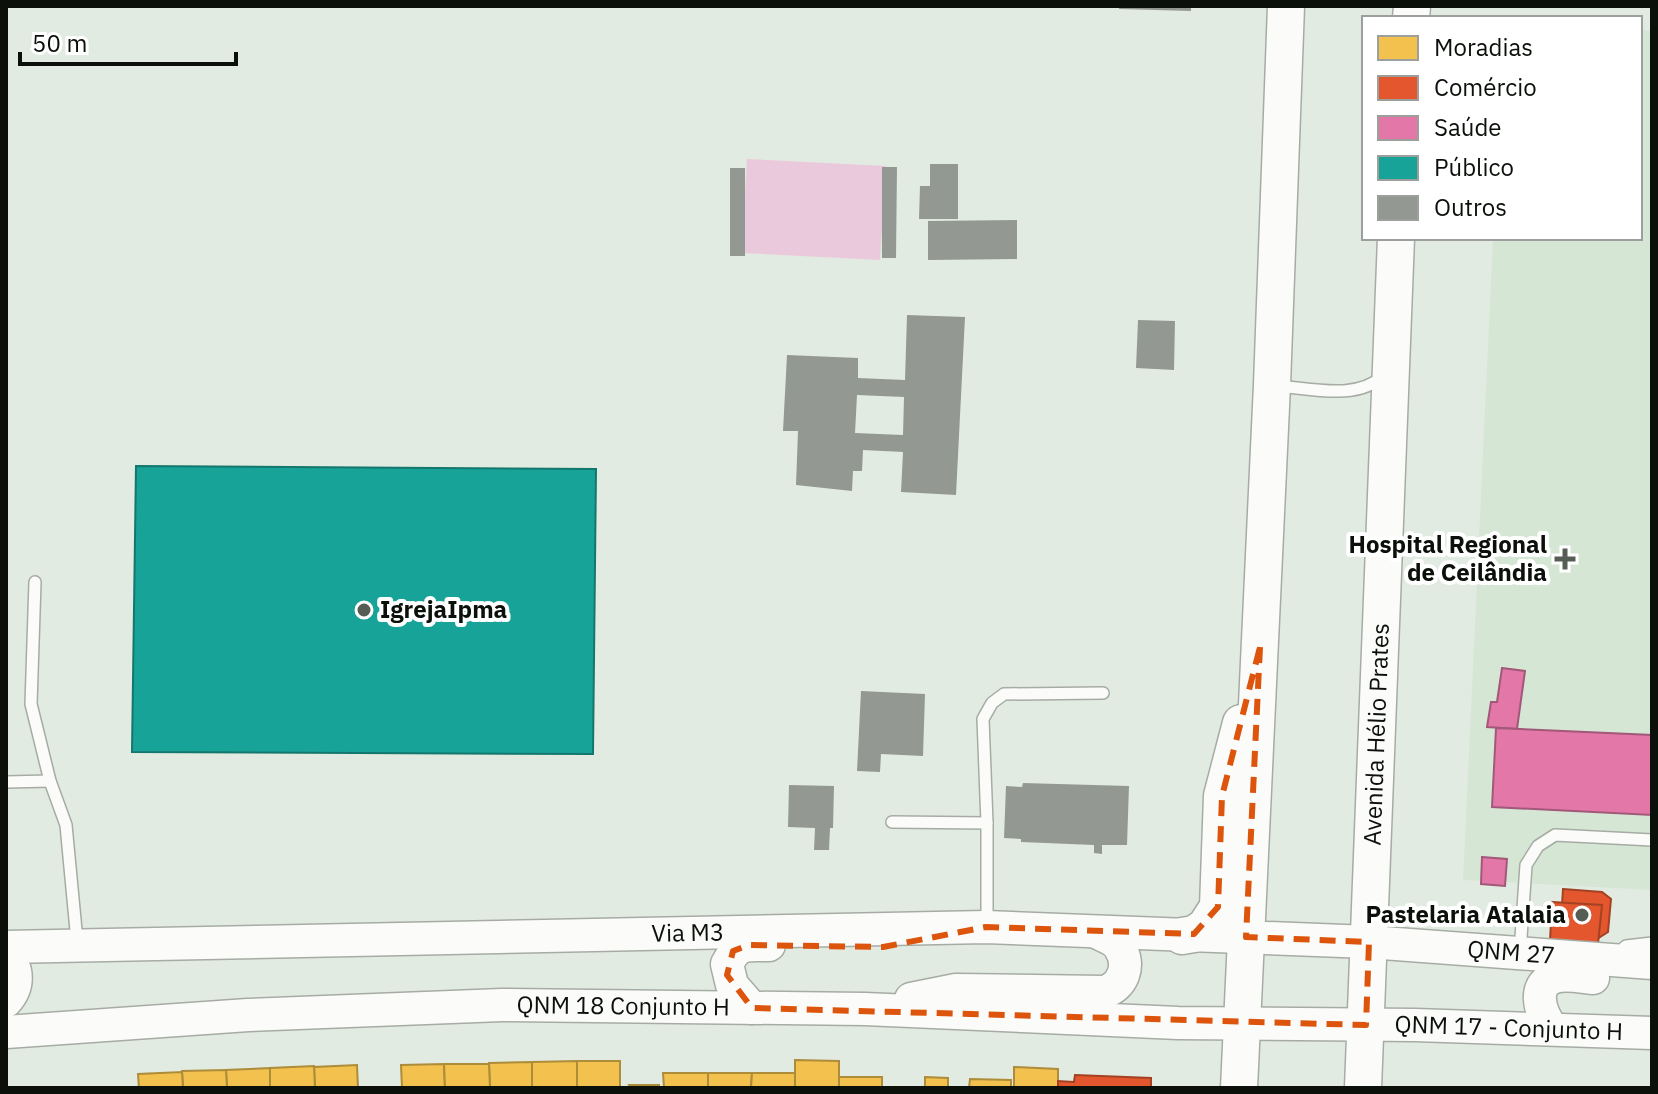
<svg xmlns="http://www.w3.org/2000/svg" width="1658" height="1094" viewBox="0 0 1658 1094" font-family="'IBM Plex Sans',sans-serif">
	<rect width="100%" height="100%" fill="#e2ebe1"/>
	<polygon fill="#d6e6d5" points="1640,30 1652,31 1652,890 1463,880 1493,238 1640,238"/>
	<polygon fill="#ebc9dc" points="747,159 886,166 880,260 742,253"/>
	<g fill="#f2c14e" stroke="#ad8c3a" stroke-width="2">
		<polygon points="795,1060 839,1061 839,1088 795,1088"/>
		<polygon points="577,1061 577,1088 532,1088 532,1062"/>
		<rect x="577" y="1061" width="43" height="27"/>
		<polygon points="532,1062 532,1088 490,1088 489,1063"/>
		<polygon points="444,1064 445,1088 402,1088 401,1065"/>
		<polygon points="444,1064 489,1064 490,1088 445,1088"/>
		<polygon points="357,1065 358,1088 315,1088 314,1067"/>
		<polygon points="314,1066 315,1088 270,1088 270,1068"/>
		<polygon points="1014,1067 1058,1069 1058,1088 1014,1088"/>
		<polygon points="270,1068 270,1088 227,1088 226,1070"/>
		<polygon points="226,1070 227,1088 183,1088 182,1071"/>
		<polygon points="182,1072 183,1088 139,1088 138,1074"/>
		<polygon points="663,1073 708,1073 708,1088 664,1088"/>
		<polygon points="708,1073 752,1073 751,1088 708,1088"/>
		<polygon points="752,1073 795,1073 795,1088 751,1088"/>
		<rect x="839" y="1077" width="43" height="11"/>
		<polygon points="925,1077 948,1078 948,1088 925,1088"/>
		<polygon points="970,1079 1011,1080 1011,1088 969,1088"/>
		<polygon points="629,1085 659,1085 659,1087 664,1088 620,1088 630,1087"/>
	</g>
	<g fill="#e4572e" stroke="#a34223" stroke-width="2">
		<polygon points="1563,889 1602,892 1611,899 1608,932 1597,939 1560,936"/>
		<polygon points="1552,902 1602,905 1598,944 1550,941"/>
		<polygon points="1075,1075 1151,1078 1151,1088 1058,1088 1058,1081 1074,1082"/>
	</g>
	<g fill="#e377a8" stroke="#a25879" stroke-width="2">
		<polygon points="1502,668 1525,671 1517,729 1487,727 1491,702 1497,702"/>
		<polygon points="1496,728 1652,735 1652,815 1492,807"/>
		<polygon points="1482,857 1507,859 1505,886 1481,884"/>
	</g>
	<polygon fill="#17a398" stroke="#13776d" stroke-width="2" points="136,466 596,469 593,754 132,752"/>
	<g fill="#939992" fill-rule="evenodd">
		<polygon points="1119,6 1191,6 1191,11 1119,9"/>
		<polygon points="930,164 958,164 958,219 919,219 920,186 930,186"/>
		<polygon points="882,167 897,167 896,258 882,258"/>
		<rect x="730" y="168" width="15" height="88"/>
		<polygon points="1017,220 1017,259 928,260 928,221"/>
		<path d="M907 315 965 317 956 495 901 492 903 452 863 450 862 471H853L852 491 796 485 798 431H783L787 355 858 358V378L905 380ZM857 395 904 397 903 435 855 433Z"/>
		<polygon points="1138,320 1175,321 1174,370 1136,368"/>
		<polygon points="861,691 925,694 923,756 881,754 880,772 857,771"/>
		<polygon points="1023,783 1129,786 1127,845 1102,845 1102,854 1094,853 1094,845 1021,842 1021,839 1004,838 1006,786 1022,787"/>
		<polygon points="789,785 834,786 833,828 830,828 829,850 814,850 815,828 788,827"/>
	</g>
	<g fill="none" stroke-linecap="round" stroke-linejoin="round">
		<defs>
			<g id="lane">
				<path d="M1277 386C1310 388 1356 401 1383 376"/>
				<polyline points="35,582 31,704 50,781 66,825 77,941"/>
				<polyline points="6,782 50,781"/>
				<polyline points="892,822 987,823 987,924"/>
				<polyline points="987,823 983,719 992,703 1004,694 1103,693"/>
				<polyline points="1520,952 1526,865 1538,846 1555,835 1652,840"/>
				<polyline points="1619,952 1626,946 1652,943"/>
			</g>
			<g id="secondary">
				<path id="s1" d="M6 947 986 927 1369 942 1652 963"/>
				<path d="M6 955C19 969 19 987 6 1001"/>
				<path d="M911 999 956 990 1104 992C1123 987 1131 965 1120 948 1116 940 1106 937 1098 933"/>
				<path d="M752 1008 732 985 727 964C738 942 746 945 769 945"/>
				<path d="M1553 1029C1539 1014 1530 981 1559 976 1570 974 1582 977 1593 978"/>
				<path id="s2" d="M6 1032 248 1015 502 1005 865 1009 1178 1023 1415 1025 1652 1033"/>
			</g>
			<g id="primary">
				<polyline points="1411,18 1412,6"/>
				<polyline points="1182,936 1194,934 1205,927 1218,907 1222,796 1241,723"/>
				<polyline points="1239,1088 1272,385 1286,6"/>
				<path id="s3" d="M1363 1088 1396 238"/>
			</g>
		</defs>
		<use href="#lane" stroke="#a6aca4" stroke-width="14"/>
		<use href="#secondary" stroke="#a6aca4" stroke-width="35"/>
		<use href="#primary" stroke="#a6aca4" stroke-width="39"/>
		<use href="#lane" stroke="#fbfcfa" stroke-width="11"/>
		<use href="#secondary" stroke="#fbfcfa" stroke-width="32"/>
		<use href="#primary" stroke="#fbfcfa" stroke-width="36"/>
	</g>
	<path fill="none" stroke="#dd550c" stroke-width="6" stroke-dasharray="16 10" stroke-linejoin="round" d="M1260 647 1246 937 1369 942 1366 1025 752 1008 727 975 733 951 749 945 883 947 986 927 1194 934 1218 907 1222 796Z"/>
	<g fill="#565d55" stroke="#fff" stroke-width="3">
		<path d="M1561 547h8v8h8v8h-8v8h-8v-8h-8v-8h8z"/>
		<circle cx="364" cy="610" r="8"/>
		<circle cx="1582" cy="915" r="8"/>
	</g>
	<g text-anchor="middle" stroke-width="8" stroke-linejoin="round" paint-order="stroke">
		<g font-size="24" font-weight="bold" fill="#0b100a" stroke="#fff" text-anchor="end">
			<text x="1547" y="553">Hospital Regional<tspan x="1547" dy="28">de Ceilândia</tspan></text>
			<text x="380" y="618" text-anchor="start">IgrejaIpma</text>
			<text x="1566" y="923">Pastelaria Atalaia</text>
		</g>
		<g font-size="24" fill="#0b100a" stroke="#fff">
			<text dy="8" stroke="none"><textPath href="#s3" startOffset="354">Avenida Hélio Prates</textPath></text>
			<text dy="8" stroke="none"><textPath href="#s1" startOffset="682">Via M3</textPath></text>
			<text dy="8" stroke="none"><textPath href="#s1" startOffset="1506">QNM 27</textPath></text>
			<text dy="8" stroke="none"><textPath href="#s2" startOffset="618">QNM 18 Conjunto H</textPath></text>
			<text dy="8" stroke="none"><textPath href="#s2" startOffset="1504">QNM 17 - Conjunto H</textPath></text>
		</g>
	</g>
	<rect width="1658" height="1094" fill="none" stroke="#0b100a" stroke-width="16"/>
	<rect x="1362" y="16" width="280" height="224" fill="#ffffff" stroke="#9d9f9d" stroke-width="2"/>
	<rect x="1378" y="36" width="40" height="24" fill="#f2c14e" stroke="#9d9f9d" stroke-width="2"/>
	<text x="1434" y="56" font-size="24" fill="#0b100a">Moradias</text>
	<rect x="1378" y="76" width="40" height="24" fill="#e4572e" stroke="#9d9f9d" stroke-width="2"/>
	<text x="1434" y="96" font-size="24" fill="#0b100a">Comércio</text>
	<rect x="1378" y="116" width="40" height="24" fill="#e377a8" stroke="#9d9f9d" stroke-width="2"/>
	<text x="1434" y="136" font-size="24" fill="#0b100a">Saúde</text>
	<rect x="1378" y="156" width="40" height="24" fill="#17a398" stroke="#9d9f9d" stroke-width="2"/>
	<text x="1434" y="176" font-size="24" fill="#0b100a">Público</text>
	<rect x="1378" y="196" width="40" height="24" fill="#939992" stroke="#9d9f9d" stroke-width="2"/>
	<text x="1434" y="216" font-size="24" fill="#0b100a">Outros</text>
	<path d="M20 52v12h216v-12" fill="none" stroke="#0b100a" stroke-width="4"/>
	<text x="32" y="52" font-size="24" fill="#0b100a" stroke="#ffffff" stroke-width="6" paint-order="stroke">50 m</text>
</svg>
